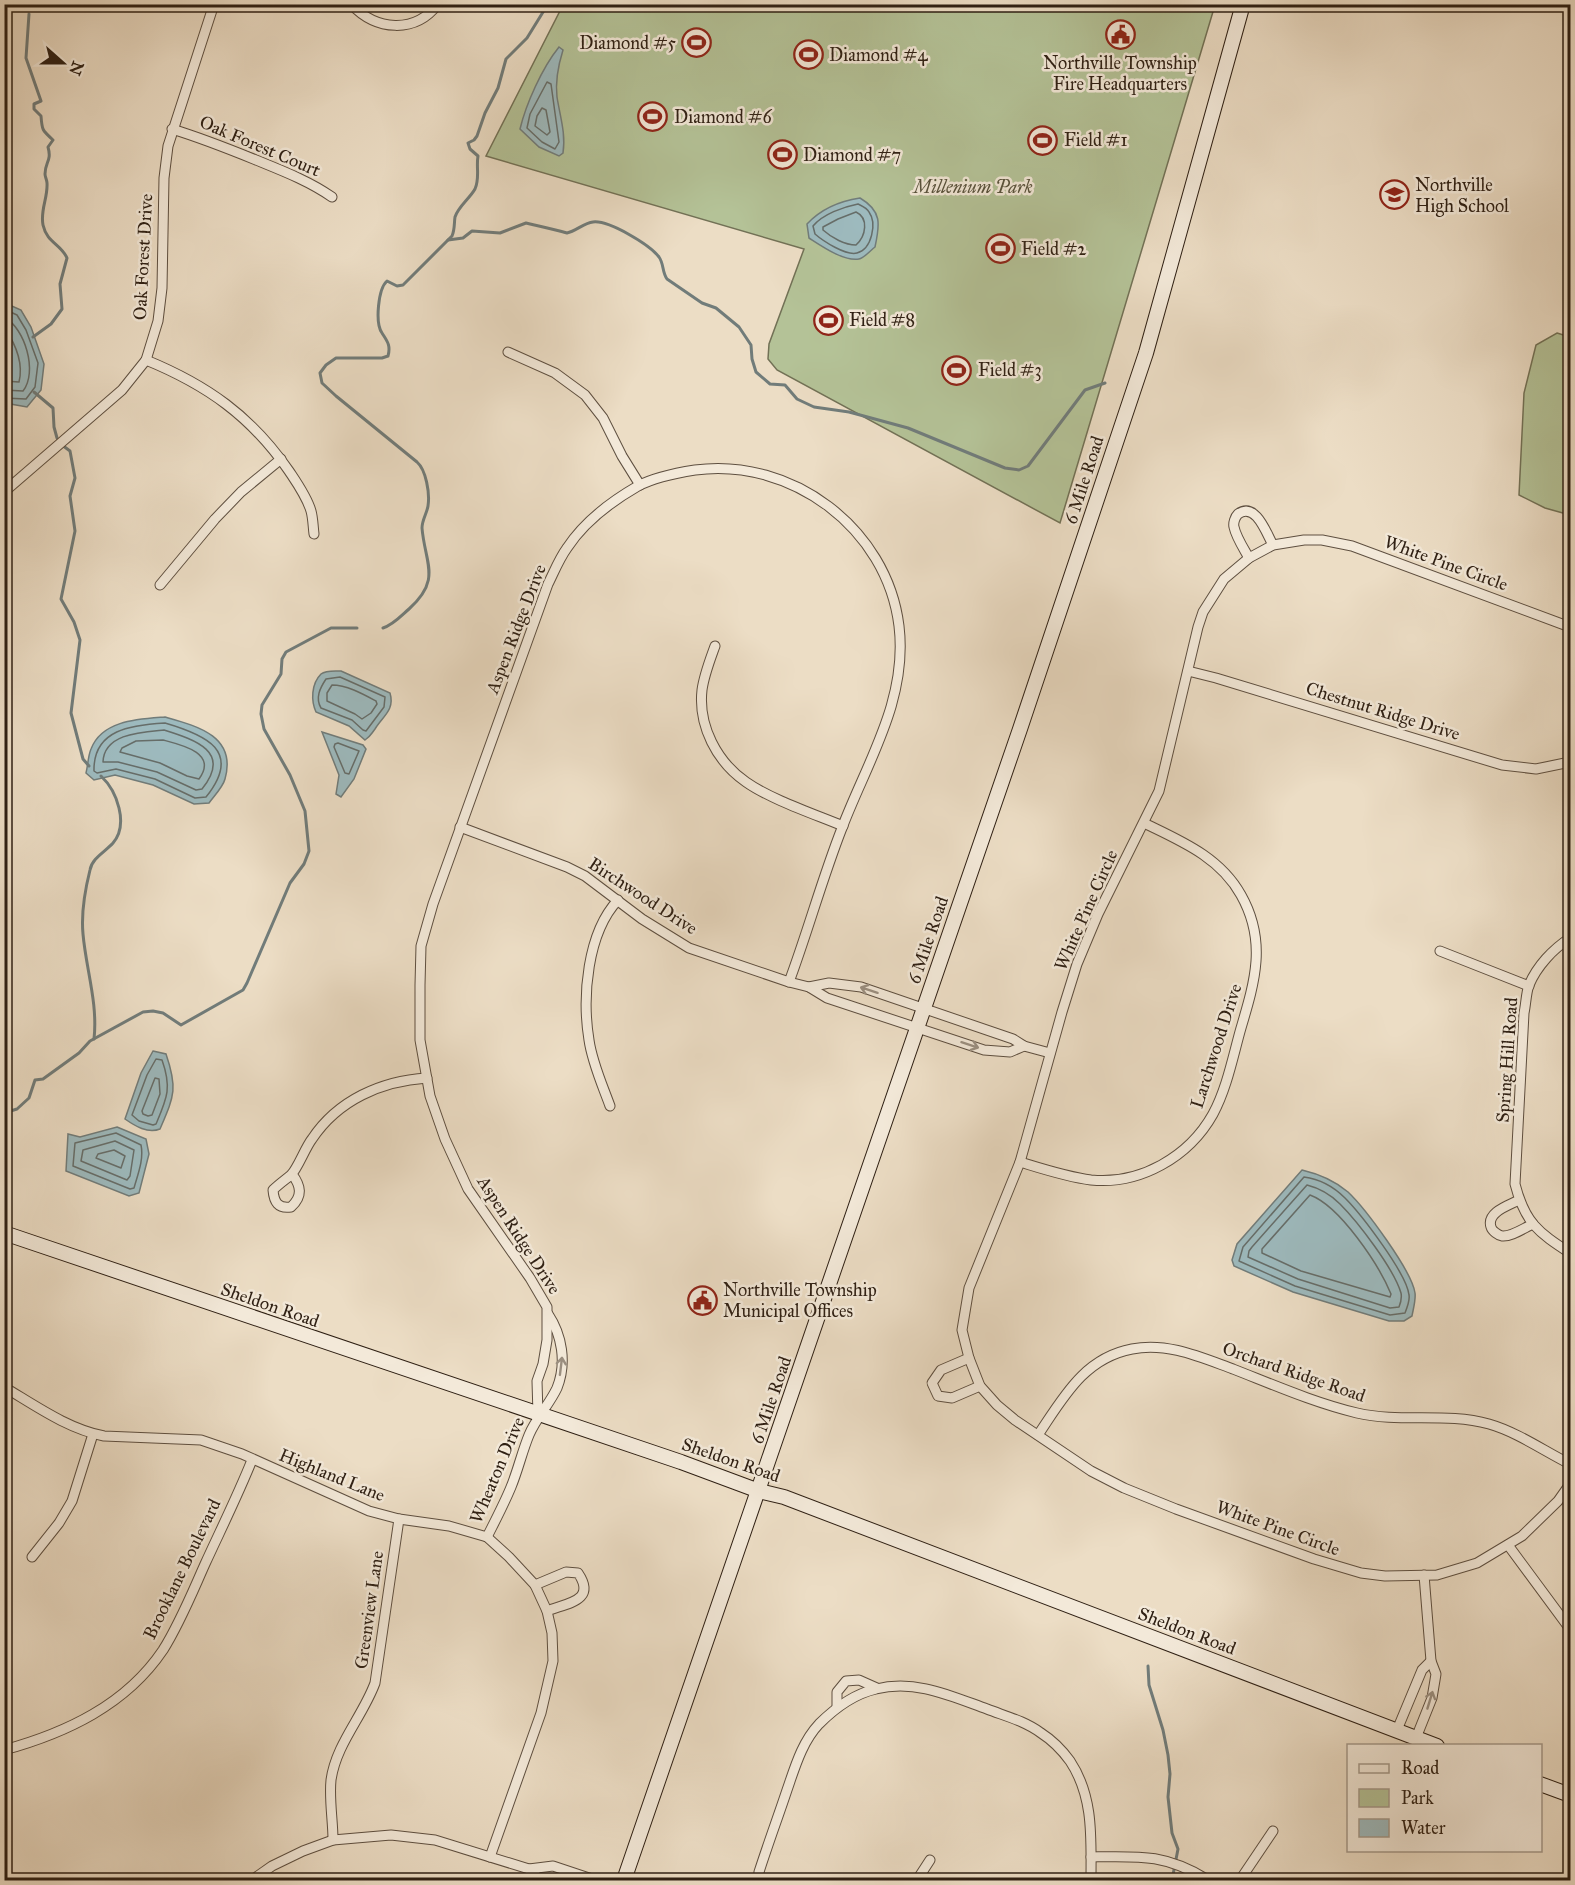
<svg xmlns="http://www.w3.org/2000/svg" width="1575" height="1885" viewBox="0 0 1575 1885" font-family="'IM FELL Great Primer',serif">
	<rect width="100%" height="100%" fill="#ecddc5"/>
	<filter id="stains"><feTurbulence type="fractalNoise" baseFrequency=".00333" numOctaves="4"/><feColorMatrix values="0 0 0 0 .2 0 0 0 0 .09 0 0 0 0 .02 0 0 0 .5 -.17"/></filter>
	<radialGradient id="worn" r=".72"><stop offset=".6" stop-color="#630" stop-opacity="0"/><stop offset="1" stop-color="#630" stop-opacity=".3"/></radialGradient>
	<g fill="#b4c297" stroke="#727156" stroke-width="1.5">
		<polygon points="563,5 1215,5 1060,523 777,370 768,359 769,344 804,249 486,156"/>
		<polygon points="1557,333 1570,337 1570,515 1545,508 1519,495 1524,393 1536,345"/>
	</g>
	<g fill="#9dbabe" stroke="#717c7a" stroke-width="1.5">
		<path d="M559 47 563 50C558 66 555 80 557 97 560 116 566 134 563 153L559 156 539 147 520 129C526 104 542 68 559 47Z"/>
		<path d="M860 198C882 211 880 224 875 247 870 251 864 258 859 259 844 262 820 245 809 238L807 224C821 209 840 201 860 198Z"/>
		<polygon points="5,303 21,310 31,327 44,364 41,390 27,407 5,403"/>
		<path d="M341 671 390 693C395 710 383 716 375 729 371 734 371 736 365 740L349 726 316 712C311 701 311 684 321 674 326 670 335 671 341 671Z"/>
		<path d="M165 717C197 726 237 736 225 779 223 787 214 796 209 803L194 804 153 785 115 775 94 780 86 773C88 765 88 756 91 749 102 720 139 719 165 717Z"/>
		<polygon points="322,732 363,745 366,749 354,779 341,797 336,794 339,775"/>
		<path d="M153 1051 166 1054C178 1089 174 1096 160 1129 148 1134 135 1126 125 1119L141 1073Z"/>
		<polygon points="117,1127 146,1139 149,1154 139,1193 129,1196 66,1171 68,1134 80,1137"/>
		<path d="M1302 1170C1319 1174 1334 1180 1348 1192 1365 1208 1412 1271 1415 1293 1416 1300 1413 1310 1412 1316L1404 1321H1389L1293 1292 1234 1266 1232 1260 1237 1244Z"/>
	</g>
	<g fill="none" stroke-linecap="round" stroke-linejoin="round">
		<g stroke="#666d69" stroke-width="1.5">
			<polygon points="547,82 551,84 559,142 555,149 542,142 527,128 530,114"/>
			<polygon points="542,108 546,110 550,132 547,135 535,126 537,116"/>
			<path d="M858 204C862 206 867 208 869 212 877 223 872 249 857 253 846 256 823 241 815 234L813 226C823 214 843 207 858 204Z"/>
			<path d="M856 212C869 218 866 236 856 245 845 245 832 238 823 230V227L838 219Z"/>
			<polyline points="4,309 17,315 26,330 38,363 35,387 26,399 4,398"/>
			<path d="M4 317C25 328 38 372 23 391L4 390"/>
			<path d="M4 327C15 343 24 362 19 382L4 381"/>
			<path d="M340 677 385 697 384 707 366 731 363 730 352 720 321 708C315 698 320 688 326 679Z"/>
			<path d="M332 685C347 685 363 694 376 701L377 704 371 713 362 719 355 714 327 701V693Z"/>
			<path d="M165 723C206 735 243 751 206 797L195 798 155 779 116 769 97 773 94 771C93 729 132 725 165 723Z"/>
			<path d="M164 730C196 740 232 752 202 789L196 790 157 772 118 762H103C104 733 143 732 164 730Z"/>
			<path d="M163 740C182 745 218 753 199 779L187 776 160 763 120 752 122 748 136 741Z"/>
			<polygon points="338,743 359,751 349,774 345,773 334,747 335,744"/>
			<path d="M156 1059 162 1060C172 1088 167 1098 156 1124L153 1125 139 1121 132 1115 147 1075Z"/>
			<polygon points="155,1078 159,1079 160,1094 152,1115 148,1116 143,1114 142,1111"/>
			<path d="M116 1133 141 1145C144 1159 138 1174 134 1188L130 1189 73 1166 75 1143Z"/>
			<polygon points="115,1141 134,1150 130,1176 127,1180 81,1161 83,1150"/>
			<polygon points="114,1150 125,1156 121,1168 96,1158 98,1154"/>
			<path d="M1304 1177C1319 1179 1334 1187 1345 1198 1361 1214 1407 1274 1409 1295 1410 1300 1407 1308 1405 1313L1390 1315 1295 1286 1239 1261 1243 1247Z"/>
			<path d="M1307 1185C1319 1188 1331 1195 1340 1204 1358 1222 1394 1269 1401 1293 1402 1298 1401 1302 1399 1307L1390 1308 1298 1279 1248 1257 1249 1251 1252 1247Z"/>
			<path d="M1310 1195C1340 1206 1379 1265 1391 1294L1390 1297 1301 1271 1262 1253V1249Z"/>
		</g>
		<g stroke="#717c7a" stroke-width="3">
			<path d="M29 14 26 58 41 101 34 104V109L41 116C42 130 42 130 53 140L48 147C52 161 45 162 45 174 45 177 47 180 47 183 48 198 40 210 43 225 47 243 61 244 67 258L60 284 62 309 51 324 33 337"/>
			<path d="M448 240 463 238 472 231 500 233 526 223C539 226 553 229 567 233 576 231 584 223 593 222 609 220 650 245 659 257 664 264 662 272 667 279L702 303 716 308 739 327 751 345 752 359 756 372 770 384 785 385 797 399 814 407 849 412 908 428 1005 468 1019 470 1028 466 1085 390 1105 383"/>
			<polyline points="34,392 53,408 54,427 57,438 62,445 70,451 75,478 70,496 75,531 61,599 74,622 80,640 71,713 83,759 89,766"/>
			<path d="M383 628C393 625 401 616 409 609 442 579 425 564 422 528 422 520 427 513 428 506 430 493 426 470 417 462L336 396 322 383 320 373 326 365 336 358H382L388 356C391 345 387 341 382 333 375 323 378 289 387 281L397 286 403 285 452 236C455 229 454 223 455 217 458 207 470 198 475 189 480 178 476 167 478 156L470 149 468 143 474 140 477 136 485 113 498 88 506 59 527 38 548 4"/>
			<path d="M94 1039C98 1003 86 969 83 934 81 913 85 890 90 870 92 858 105 852 113 843 129 824 117 791 101 776"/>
			<polyline points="4,1113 17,1109 29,1098 35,1080 43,1079 79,1053 90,1041 143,1012 153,1011 163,1013 181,1025 243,990 247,983 290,883 304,864 309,851 305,811 290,775 264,729 261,714 262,705 281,674 282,659 286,652 331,628 357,628"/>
			<polyline points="1148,1666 1149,1685 1163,1730 1168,1755 1170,1774 1168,1797 1172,1833 1178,1849 1172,1880"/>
		</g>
		<defs>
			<g id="street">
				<path d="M351 4C376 31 415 34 438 4"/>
				<path d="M172 129C201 138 229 149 256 160 283 171 309 181 332 197"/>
				<polyline points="508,352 555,373 585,395 603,418 622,456 640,485"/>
				<path d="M146 360C207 385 251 416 289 471 297 483 307 497 311 511 313 518 313 526 314 534"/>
				<polyline points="4,492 122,390 146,360 158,321 162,288 164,178 168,146 214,4"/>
				<path d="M1249 558C1244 549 1236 537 1234 527 1233 523 1235 517 1238 514 1256 501 1267 535 1273 545"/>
				<polyline points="160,585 215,519 241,492 281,459"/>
				<polyline points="1570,627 1352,546 1322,540 1304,540 1273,545 1249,558 1224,579 1203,612 1198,627 1159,791 1098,914 1077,964 1062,1012 1020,1162 969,1288 962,1330 969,1358 980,1386 997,1405 1015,1420 1091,1471 1124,1488 1176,1509 1314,1559 1361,1573 1385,1576 1437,1575 1477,1563 1522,1536 1558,1501 1570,1484"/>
				<path d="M715 646C710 660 704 675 702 690 698 726 717 762 746 782 770 799 814 814 843 826"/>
				<polyline points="1188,671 1216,678 1502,765 1536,769 1570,762"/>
				<polyline points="460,827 567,867 585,876 642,919 689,948 789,982 809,987 827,998 984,1050 1010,1052 1024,1046"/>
				<path d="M1570 938C1553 949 1537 966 1529 985 1526 993 1526 1004 1524 1013L1515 1184C1525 1223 1538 1232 1570 1253"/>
				<polyline points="1440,951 1529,986"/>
				<polyline points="809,987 829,983 861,987 1013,1039 1024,1046 1050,1053"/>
				<path d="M610 1106C602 1084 592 1062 589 1040 582 997 587 933 618 900"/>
				<path d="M1020 1162C1043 1169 1067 1177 1091 1180 1140 1185 1189 1157 1213 1114 1227 1088 1233 1056 1241 1028 1255 981 1267 941 1241 895 1220 857 1181 841 1144 823"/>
				<path d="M292 1174C301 1186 303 1196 291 1207 278 1209 274 1202 273 1190 279 1184 285 1180 291 1175 298 1168 305 1148 312 1139 338 1100 381 1081 427 1078"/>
				<path d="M1519 1200C1510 1205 1486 1212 1491 1227 1492 1231 1498 1235 1502 1236 1511 1237 1524 1228 1533 1224"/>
				<polyline points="969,1358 941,1370 932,1383 938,1396 952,1398 980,1386"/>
				<path d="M4 1387C36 1406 68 1429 104 1436L201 1440 242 1454 369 1511 399 1519 449 1526 487 1537 509 1557 535 1585 547 1611 552 1633 553 1661 541 1713 490 1857"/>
				<path d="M538 1415 537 1381 543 1364 547 1340V1307L530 1278 468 1189 445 1139 430 1096 420 1040V985L421 946 433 904 548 584C554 572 559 559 567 548 584 522 612 501 638 486 655 477 676 473 695 470 791 457 887 528 899 626 908 700 867 762 842 828 822 879 808 931 789 982"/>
				<path d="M1038 1435C1063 1398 1084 1358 1132 1349 1167 1342 1200 1357 1233 1369 1274 1385 1315 1403 1357 1413 1401 1423 1446 1412 1489 1424 1517 1432 1544 1451 1570 1464"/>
				<path d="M487 1537C495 1521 504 1504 511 1487 518 1470 522 1452 529 1435 536 1418 549 1405 557 1388 567 1363 562 1335 548 1314"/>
				<polyline points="1508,1545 1570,1629"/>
				<polyline points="32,1557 59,1523 72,1501 93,1434"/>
				<path d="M535 1585 566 1572 578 1573C597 1601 567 1603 547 1611"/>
				<polyline points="837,1707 837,1692 846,1681 859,1680 877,1688"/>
				<polyline points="1397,1730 1422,1670 1431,1661"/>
				<polyline points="1416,1738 1432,1698 1436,1674 1431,1661 1424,1575"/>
				<path d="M4 1750C66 1733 126 1705 163 1650 180 1623 192 1593 205 1564 221 1529 238 1495 252 1460"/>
				<path d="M333 1840C333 1821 329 1799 331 1780 336 1744 363 1716 375 1683L399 1519"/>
				<path d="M1091 1857C1140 1856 1166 1854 1208 1880"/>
				<polyline points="529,1869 541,1880"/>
				<polyline points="252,1880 272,1866 303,1851 333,1840 391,1835 435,1840 529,1869 553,1866 595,1880"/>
				<path d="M758 1880 759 1872C768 1844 778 1817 787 1790 795 1767 802 1742 819 1724 835 1708 854 1694 876 1689 915 1679 951 1696 987 1709 1005 1716 1025 1721 1041 1733 1052 1740 1062 1750 1070 1761 1094 1797 1091 1839 1091 1880"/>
				<polyline points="917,1880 930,1860"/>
				<polyline points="1240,1880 1273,1831"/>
			</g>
			<g id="secondary">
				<polyline points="4,1233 681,1462 759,1491 784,1497 1437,1746"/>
				<polyline points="1540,1784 1570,1795"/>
				<polyline points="624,1880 1020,729 1146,353 1243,4"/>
			</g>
		</defs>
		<use href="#street" stroke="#5e4f40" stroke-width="11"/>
		<use href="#secondary" stroke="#2f2014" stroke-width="16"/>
		<use href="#street" stroke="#f3e9d9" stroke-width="9"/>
		<use href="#secondary" stroke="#f3e9d9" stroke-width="14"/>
	</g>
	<defs><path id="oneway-shaft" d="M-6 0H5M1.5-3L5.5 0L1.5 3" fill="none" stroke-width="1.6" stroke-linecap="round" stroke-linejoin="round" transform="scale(1.5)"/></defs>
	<g stroke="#9b8f80">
		<use href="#oneway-shaft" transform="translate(869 990) rotate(-162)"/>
		<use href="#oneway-shaft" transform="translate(970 1045) rotate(18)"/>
		<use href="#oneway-shaft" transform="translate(561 1366) rotate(-83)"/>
		<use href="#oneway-shaft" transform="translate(1430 1700) rotate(-73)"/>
	</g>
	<defs>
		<symbol id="civic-ring" viewBox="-11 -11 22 22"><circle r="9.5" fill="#f3e9d9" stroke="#8f2418" stroke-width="1.5"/><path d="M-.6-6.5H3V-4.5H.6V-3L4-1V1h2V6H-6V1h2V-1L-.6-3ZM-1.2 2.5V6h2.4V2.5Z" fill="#8f2418"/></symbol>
		<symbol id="stadium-ring" viewBox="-11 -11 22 22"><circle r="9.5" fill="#f3e9d9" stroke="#8f2418" stroke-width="1.5"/><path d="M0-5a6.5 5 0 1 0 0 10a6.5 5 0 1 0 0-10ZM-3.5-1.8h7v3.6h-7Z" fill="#8f2418"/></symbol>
		<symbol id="school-ring" viewBox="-11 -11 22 22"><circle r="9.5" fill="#f3e9d9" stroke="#8f2418" stroke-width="1.5"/><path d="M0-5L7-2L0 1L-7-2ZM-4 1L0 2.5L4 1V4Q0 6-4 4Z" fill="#8f2418"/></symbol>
	</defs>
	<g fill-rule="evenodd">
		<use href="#civic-ring" x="1104" y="18" width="33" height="33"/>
		<use href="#stadium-ring" x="680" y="26" width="33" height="33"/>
		<use href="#stadium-ring" x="792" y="38" width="33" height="33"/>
		<use href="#stadium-ring" x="636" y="100" width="33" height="33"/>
		<use href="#stadium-ring" x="1026" y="124" width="33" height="33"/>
		<use href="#stadium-ring" x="766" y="138" width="33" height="33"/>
		<use href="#school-ring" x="1378" y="178" width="33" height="33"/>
		<use href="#stadium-ring" x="984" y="232" width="33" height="33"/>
		<use href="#stadium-ring" x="812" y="304" width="33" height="33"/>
		<use href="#stadium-ring" x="940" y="354" width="33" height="33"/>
		<use href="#civic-ring" x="686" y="1284" width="33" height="33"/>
	</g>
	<g text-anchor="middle" stroke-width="5" stroke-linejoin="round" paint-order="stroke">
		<g font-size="18" fill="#2f2014" stroke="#f3e9d9" text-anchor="start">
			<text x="676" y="49" text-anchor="end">Diamond #5</text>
			<text x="829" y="61">Diamond #4</text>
			<text x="1120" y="69" text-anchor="middle">Northville Township<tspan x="1120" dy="21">Fire Headquarters</tspan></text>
			<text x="674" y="123">Diamond #6</text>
			<text x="1064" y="146">Field #1</text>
			<text x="803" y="161">Diamond #7</text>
			<text x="1415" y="191">Northville<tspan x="1415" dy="21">High School</tspan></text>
			<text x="1021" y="255">Field #2</text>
			<text x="849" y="326">Field #8</text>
			<text x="978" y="376">Field #3</text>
			<text x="723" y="1296">Northville Township<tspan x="723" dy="21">Municipal Offices</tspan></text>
		</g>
		<g font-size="18" fill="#2f2014" stroke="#f3e9d9">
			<text transform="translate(260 146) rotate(23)" y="6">Oak Forest Court</text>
			<text transform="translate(143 257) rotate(-87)" y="6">Oak Forest Drive</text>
			<text transform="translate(1084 480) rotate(-72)" y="6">6 Mile Road</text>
			<text transform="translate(1446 563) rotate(20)" y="6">White Pine Circle</text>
			<text transform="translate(516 629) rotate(-69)" y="6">Aspen Ridge Drive</text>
			<text transform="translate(1383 711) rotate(17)" y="6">Chestnut Ridge Drive</text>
			<text transform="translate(643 896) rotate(33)" y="6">Birchwood Drive</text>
			<text transform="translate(1086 910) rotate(-66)" y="6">White Pine Circle</text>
			<text transform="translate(928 940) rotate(-71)" y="6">6 Mile Road</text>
			<text transform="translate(1216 1046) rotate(-72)" y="6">Larchwood Drive</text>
			<text transform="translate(1507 1060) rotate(-86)" y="6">Spring Hill Road</text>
			<text transform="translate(519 1235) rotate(57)" y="6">Aspen Ridge Drive</text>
			<text transform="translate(270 1305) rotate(19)" y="6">Sheldon Road</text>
			<text transform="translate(1294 1372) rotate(19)" y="6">Orchard Ridge Road</text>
			<text transform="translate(771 1400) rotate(-71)" y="6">6 Mile Road</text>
			<text transform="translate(731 1460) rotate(19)" y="6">Sheldon Road</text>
			<text transform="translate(497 1470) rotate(-67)" y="6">Wheaton Drive</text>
			<text transform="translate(332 1475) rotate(22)" y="6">Highland Lane</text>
			<text transform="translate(1278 1528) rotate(20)" y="6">White Pine Circle</text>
			<text transform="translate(182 1569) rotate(-64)" y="6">Brooklane Boulevard</text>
			<text transform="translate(369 1610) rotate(-82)" y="6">Greenview Lane</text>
			<text transform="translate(1187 1631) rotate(21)" y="6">Sheldon Road</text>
		</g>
		<g font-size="18" font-style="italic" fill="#57513b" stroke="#f3e9d9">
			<text x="973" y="193">Millenium Park</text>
		</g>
	</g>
	<rect width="1575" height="1885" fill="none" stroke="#ecddc5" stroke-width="24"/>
	<rect x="6" y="6" width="1563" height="1873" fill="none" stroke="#2f2014" stroke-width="3"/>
	<rect x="12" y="12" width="1551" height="1861" fill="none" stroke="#2f2014" stroke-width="1.5"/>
	<rect x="1347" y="1744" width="195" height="108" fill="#f3e9d9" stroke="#a5998a" stroke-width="1.5"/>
	<rect x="1359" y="1764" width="30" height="9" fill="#f3e9d9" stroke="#a5998a" stroke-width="1.5"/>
	<text x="1401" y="1774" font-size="18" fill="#2f2014">Road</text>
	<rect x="1359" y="1789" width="30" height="18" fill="#b4c297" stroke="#a5998a" stroke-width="1.5"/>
	<text x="1401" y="1804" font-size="18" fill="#2f2014">Park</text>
	<rect x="1359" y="1819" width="30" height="18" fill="#9dbabe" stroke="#a5998a" stroke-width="1.5"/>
	<text x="1401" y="1834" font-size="18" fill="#2f2014">Water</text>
	<g transform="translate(63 63) rotate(111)" stroke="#f3e9d9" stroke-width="4.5" paint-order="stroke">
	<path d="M0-4.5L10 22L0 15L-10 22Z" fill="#2f2014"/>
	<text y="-9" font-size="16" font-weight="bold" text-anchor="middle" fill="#2f2014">N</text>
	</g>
	<rect width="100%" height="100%" filter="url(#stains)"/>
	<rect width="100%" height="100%" fill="url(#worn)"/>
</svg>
